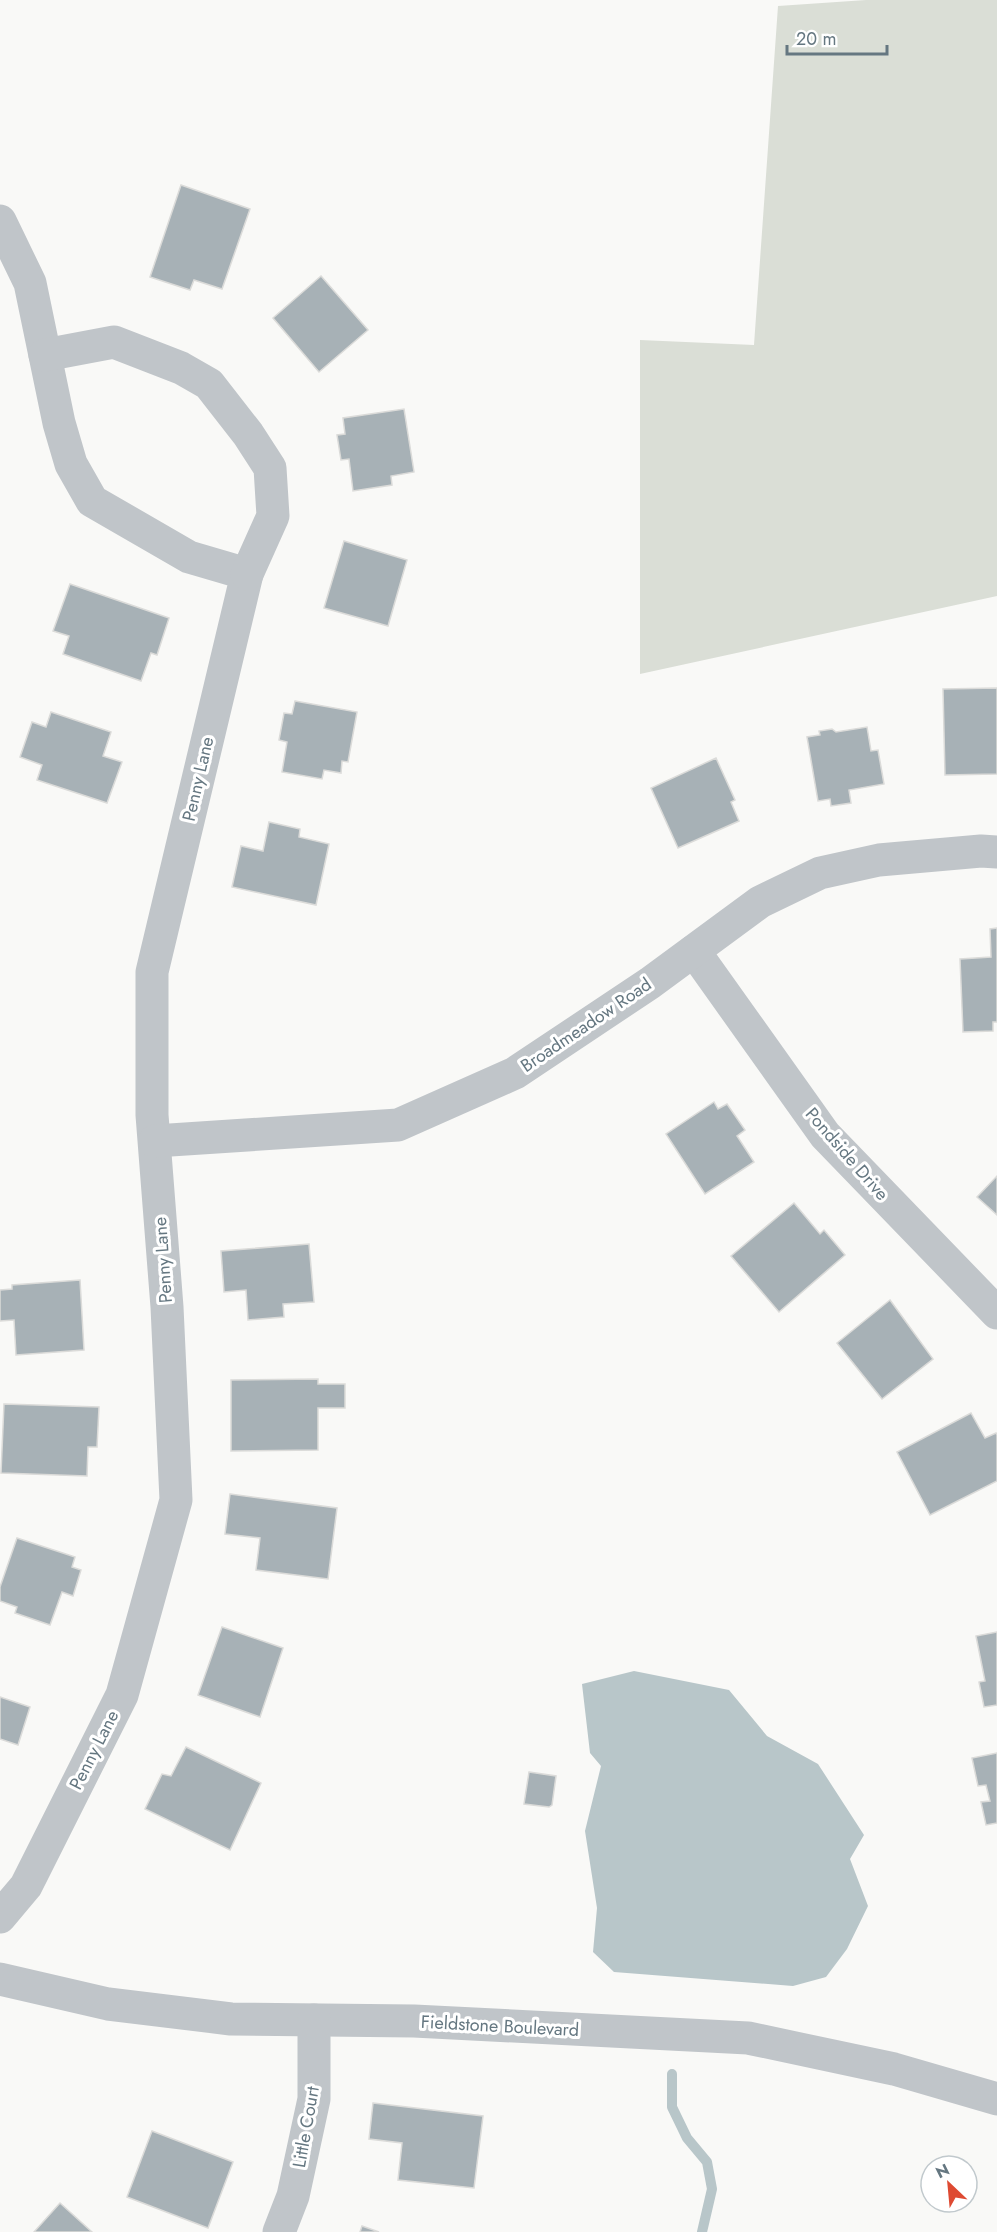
<svg xmlns="http://www.w3.org/2000/svg" width="997" height="2232" viewBox="0 0 997 2232" font-family="Jost,sans-serif">
	<rect width="100%" height="100%" fill="#f9f9f7"/>
	<polygon fill="#daded6" points="866,0 997,0 997,596 640,674 640,340 754,345 778,6"/>
	<polygon fill="#b8c6c9" points="634,1671 729,1690 767,1736 818,1764 864,1835 850,1859 868,1906 847,1949 826,1977 793,1986 614,1972 593,1952 597,1908 585,1831 601,1766 590,1753 582,1684"/>
	<g fill="none" stroke-linecap="round" stroke-linejoin="round">
		<polyline stroke="#b8c6c9" stroke-width="10" points="672,2074 672,2107 687,2138 707,2162 712,2189 702,2232"/>
	</g>
	<g fill="#a7b1b6" stroke="#dbdbd9" stroke-width="1.5">
		<polygon points="181,185 250,209 222,289 194,280 190,290 150,277"/>
		<polygon points="321,276 368,330 319,372 273,318"/>
		<polygon points="404,409 414,472 391,476 392,485 353,491 349,459 341,460 337,435 345,434 343,418"/>
		<polygon points="344,541 407,560 388,626 324,608"/>
		<polygon points="70,584 169,618 157,655 151,653 141,681 63,654 69,636 53,631"/>
		<polygon points="997,688 997,774 945,775 943,689"/>
		<polygon points="295,701 357,712 348,762 342,761 341,773 324,770 322,779 282,772 287,742 279,740 284,713 292,714"/>
		<polygon points="51,712 111,732 103,756 122,762 107,803 37,780 42,765 20,757 32,722 46,727"/>
		<polygon points="867,727 871,751 878,750 884,784 849,790 851,803 831,806 830,799 818,801 807,737 820,735 819,731 832,729 836,732"/>
		<polygon points="716,758 735,800 731,802 739,821 678,848 651,788"/>
		<polygon points="269,822 300,829 299,837 329,844 316,905 232,887 241,846 263,851"/>
		<polygon points="997,928 997,1022 993,1022 993,1031 963,1032 960,959 991,957 990,929"/>
		<polygon points="714,1102 718,1109 727,1104 745,1130 737,1136 754,1162 705,1194 666,1134"/>
		<polygon points="997,1176 997,1215 977,1197"/>
		<polygon points="794,1203 820,1234 824,1230 845,1255 779,1312 731,1256"/>
		<polygon points="309,1244 314,1302 283,1304 284,1317 248,1320 246,1290 224,1292 221,1251"/>
		<polygon points="80,1280 84,1350 16,1355 14,1320 0,1321 0,1290 12,1289 12,1285"/>
		<polygon points="890,1300 933,1359 882,1399 837,1343"/>
		<polygon points="318,1379 318,1384 345,1384 345,1408 318,1408 318,1450 231,1451 231,1380"/>
		<polygon points="4,1404 99,1407 97,1447 88,1447 87,1476 1,1473"/>
		<polygon points="971,1413 985,1438 996,1433 997,1435 997,1481 930,1515 897,1452"/>
		<polygon points="230,1494 337,1508 328,1579 256,1570 260,1538 225,1534"/>
		<polygon points="17,1538 75,1557 72,1567 81,1570 73,1596 62,1592 50,1625 15,1613 17,1607 0,1601 0,1587"/>
		<polygon points="222,1627 283,1648 260,1717 198,1695"/>
		<polygon points="997,1632 997,1705 984,1707 979,1682 985,1681 976,1636"/>
		<polygon points="0,1697 30,1707 18,1745 0,1739"/>
		<polygon points="186,1747 261,1783 230,1850 145,1809 162,1774 171,1776"/>
		<polygon points="997,1753 997,1823 986,1825 981,1802 990,1801 986,1785 978,1786 972,1758"/>
		<polygon points="529,1772 556,1776 552,1805 549,1807 524,1804"/>
		<polygon points="373,2103 483,2116 474,2188 398,2180 402,2143 369,2139"/>
		<polygon points="152,2131 233,2162 208,2228 127,2197"/>
		<polygon points="60,2203 92,2232 34,2232"/>
		<polygon points="362,2226 379,2232 360,2232"/>
	</g>
	<g fill="none" stroke-linecap="round" stroke-linejoin="round">
		<g stroke="#c0c5c9" stroke-width="33">
			<polyline points="0,221 30,283 59,423 71,464 92,501 189,557 247,574 152,972 152,1115 167,1307 176,1500 122,1695 26,1886 0,1917"/>
			<polyline points="45,355 114,342 181,368 209,384 248,434 270,468 273,516 247,574"/>
			<polyline points="694,951 825,1135 997,1313"/>
			<polyline points="155,1141 398,1125 515,1073 650,983 760,902 820,873 879,860 981,851 997,852"/>
			<polyline points="0,1979 108,2004 231,2019 414,2021 748,2038 894,2069 997,2099"/>
			<polyline points="279,2232 293,2196 314,2099 314,2020"/>
		</g>
	</g>
	<g text-anchor="middle" stroke-width="6" stroke-linejoin="round" paint-order="stroke">
		<g font-size="18" fill="#657781" stroke="#fff">
			<text transform="translate(198 779) rotate(-77)" y="6">Penny Lane</text>
			<text transform="translate(586 1025) rotate(-34)" y="6">Broadmeadow Road</text>
			<text transform="translate(847 1154) rotate(49)" y="6">Pondside Drive</text>
			<text transform="translate(163 1260) rotate(-94)" y="6">Penny Lane</text>
			<text transform="translate(94 1750) rotate(-63)" y="6">Penny Lane</text>
			<text transform="translate(500 2026) rotate(3)" y="6">Fieldstone Boulevard</text>
			<text transform="translate(306 2127) rotate(-80)" y="6">Little Court</text>
		</g>
	</g>
	<g transform="translate(949 2184) rotate(334)"><circle r="28" fill="#ffffff" stroke="#c1c9cd" stroke-width="1.5"/>
	<path d="M0-4.5L10 22L0 15L-10 22Z" fill="#de4a32"/>
	<text y="-9" font-size="16" font-weight="bold" text-anchor="middle" fill="#657781">N</text>
	</g>
	<path d="M787 45v9h100v-9" fill="none" stroke="#657781" stroke-width="3"/>
	<text x="796" y="45" font-size="18" fill="#657781" stroke="#ffffff" stroke-width="4.5" paint-order="stroke">20 m</text>
</svg>
